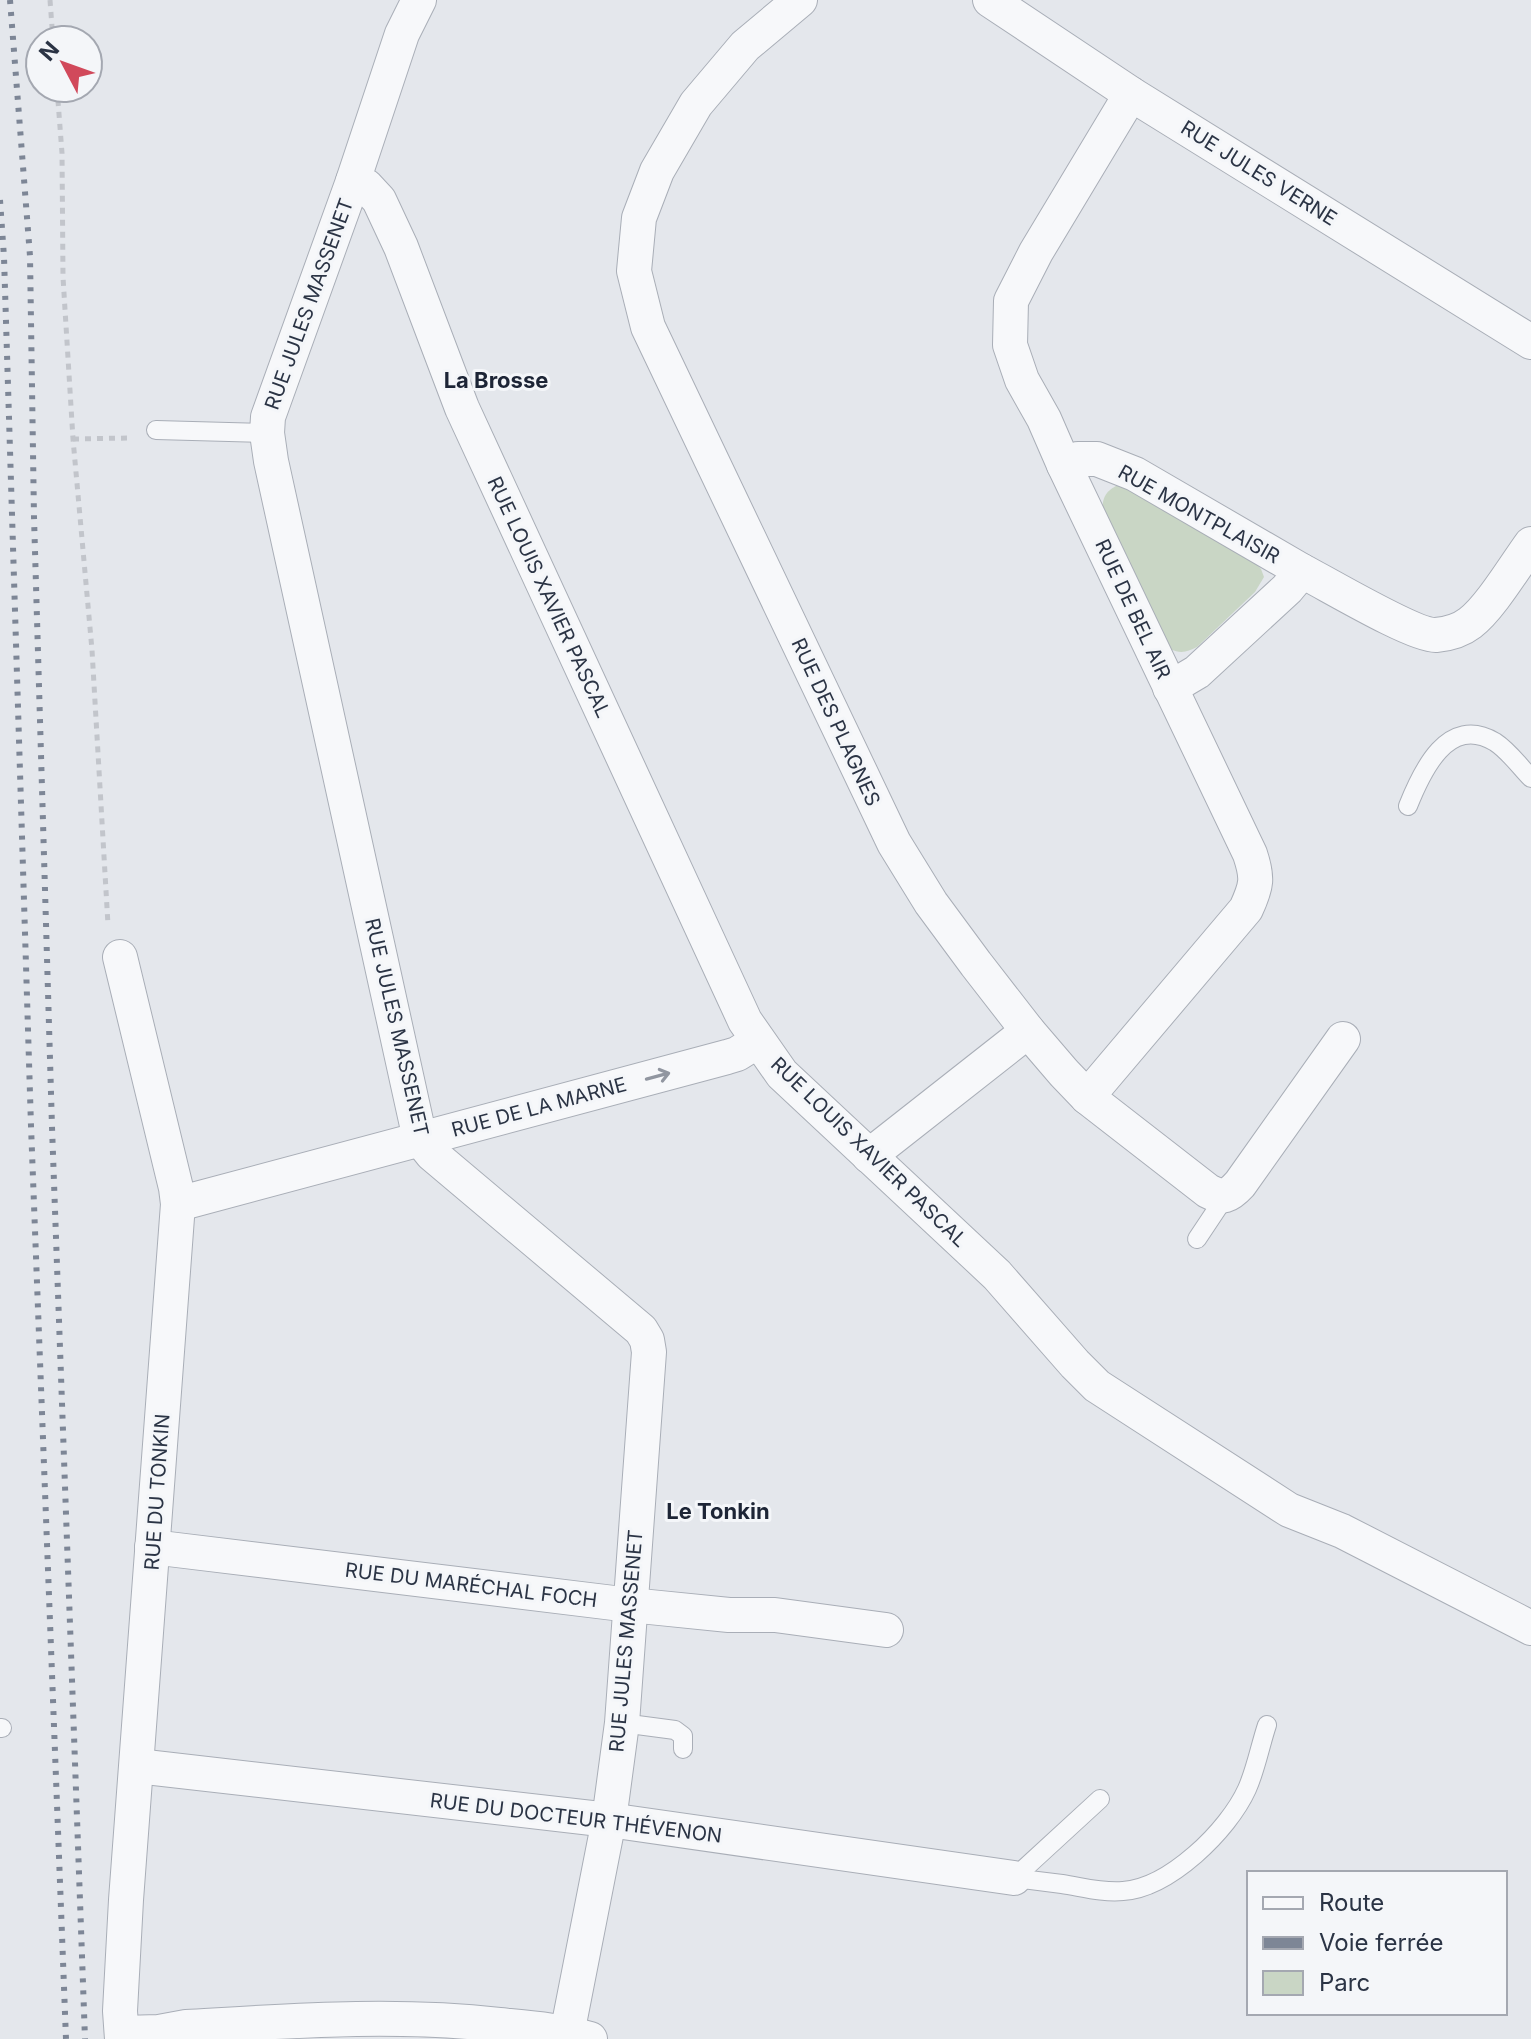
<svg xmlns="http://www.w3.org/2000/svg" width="1531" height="2039" viewBox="0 0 1531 2039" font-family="Inter,sans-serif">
	<rect width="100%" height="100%" fill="#e4e7ec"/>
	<path fill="#c9d6c5" d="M1118 485 1129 487 1254 561 1261 569 1264 577 1255 592 1197 647C1187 652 1181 654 1170 649L1102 510C1103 496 1106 491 1118 485Z"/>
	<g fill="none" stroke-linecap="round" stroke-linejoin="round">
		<defs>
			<g id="service">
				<polyline points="156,430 267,433"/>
				<path d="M1408 806C1422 771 1448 714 1495 742 1509 751 1520 767 1531 778"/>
				<polyline points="1197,1239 1225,1197"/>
				<polyline points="622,1723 675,1730 683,1736 683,1749"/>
				<polyline points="0,1728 2,1728"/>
				<path d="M1014 1878C1030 1880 1046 1882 1062 1884 1082 1887 1103 1893 1123 1891 1169 1888 1228 1831 1247 1789 1256 1769 1260 1746 1267 1725"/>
				<polyline points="1014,1878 1100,1799"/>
			</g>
			<g id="minor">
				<polyline points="419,0 402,34 353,181 268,417 267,433 271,461 420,1139 432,1154 641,1330 647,1340 649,1352 622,1723 609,1820 566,2039"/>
				<path d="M800 0 745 46 696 104 657 171 639 218 634 271 648 327 894 843 931 903 976 964 1028 1031 1064 1073 1087 1097 1208 1191C1223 1199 1229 1196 1240 1184L1343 1039"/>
				<polyline points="990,0 1131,94 1531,342"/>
				<polyline points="353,181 366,186 379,200 401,247 462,408 745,1021 782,1074 997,1275 1075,1364 1097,1386 1289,1510 1342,1531 1531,1628"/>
				<polyline points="1064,465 1078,459 1097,459 1135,474 1302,571 1287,589 1197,672 1170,688"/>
				<path d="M1302 571C1326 583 1414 636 1436 635 1447 634 1461 630 1470 623 1490 608 1515 566 1531 544"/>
				<polyline points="120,957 176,1188 178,1204 126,1900 120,2011 122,2039"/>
				<path d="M1087 1097 1246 909C1257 885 1258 878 1250 854L1064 465 1044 419 1022 380 1010 345 1011 301 1036 252 1131 94"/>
				<polyline points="869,1156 1028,1031"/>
				<polyline points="178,1204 727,1057 737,1054 758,1041"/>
				<polyline points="152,1547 630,1605 729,1615 775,1615 886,1630"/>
				<polyline points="137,1766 609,1820 1014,1878"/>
				<path d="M122 2033 159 2032 186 2027C290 2021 395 2013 499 2025 530 2028 560 2030 590 2039"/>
			</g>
		</defs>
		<use href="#service" stroke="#a9aeb7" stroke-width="20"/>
		<use href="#minor" stroke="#a9aeb7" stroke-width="36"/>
		<g stroke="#c2c5cb" stroke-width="5" stroke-dasharray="6 6" stroke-linecap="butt">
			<polyline points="50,0 53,40"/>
			<polyline points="57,88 62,153 63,277 73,439 92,650 108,925"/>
			<polyline points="73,439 130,438"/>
		</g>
		<use href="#service" stroke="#f7f8fa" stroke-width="18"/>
		<use href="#minor" stroke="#f7f8fa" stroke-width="34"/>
		<g stroke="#7d8696" stroke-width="6" stroke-dasharray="4 8" stroke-linecap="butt">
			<polyline points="10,0 30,256 34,517 52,1127 85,2039"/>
			<polyline points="0,200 4,257 31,1126 66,2039"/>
		</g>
	</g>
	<defs><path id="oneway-shaft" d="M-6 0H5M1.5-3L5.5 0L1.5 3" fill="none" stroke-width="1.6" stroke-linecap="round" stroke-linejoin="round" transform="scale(2)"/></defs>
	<use stroke="#9196a0" href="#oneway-shaft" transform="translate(658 1076) rotate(-15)"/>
	<g text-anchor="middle" stroke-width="6" stroke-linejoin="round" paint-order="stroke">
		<g font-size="20" fill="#2b3445" stroke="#f4f6f9">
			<text transform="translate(1259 173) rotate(32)" y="7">RUE JULES VERNE</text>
			<text transform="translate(309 304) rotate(-70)" y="7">RUE JULES MASSENET</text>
			<text transform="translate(1199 514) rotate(29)" y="7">RUE MONTPLAISIR</text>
			<text transform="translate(549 597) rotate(65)" y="7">RUE LOUIS XAVIER PASCAL</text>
			<text transform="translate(1133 609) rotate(65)" y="7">RUE DE BEL AIR</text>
			<text transform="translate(836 722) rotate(65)" y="7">RUE DES PLAGNES</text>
			<text transform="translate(397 1027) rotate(77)" y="7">RUE JULES MASSENET</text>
			<text transform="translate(539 1107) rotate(-15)" y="7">RUE DE LA MARNE</text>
			<text transform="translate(869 1152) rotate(44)" y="7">RUE LOUIS XAVIER PASCAL</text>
			<text transform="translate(157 1492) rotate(-86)" y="7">RUE DU TONKIN</text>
			<text transform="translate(471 1585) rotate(7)" y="7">RUE DU MARÉCHAL FOCH</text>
			<text transform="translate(626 1641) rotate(-85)" y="7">RUE JULES MASSENET</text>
			<text transform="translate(576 1818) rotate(7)" y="7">RUE DU DOCTEUR THÉVENON</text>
		</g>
		<g font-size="22" font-weight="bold" fill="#1d2536" stroke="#f4f6f9">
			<text x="496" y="388">La Brosse</text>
			<text x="718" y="1519">Le Tonkin</text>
		</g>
	</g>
	<rect x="1247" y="1871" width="260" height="144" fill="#f4f6f9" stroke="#a4a8b1" stroke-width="2"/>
	<rect x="1263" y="1897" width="40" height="12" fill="#f7f8fa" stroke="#a4a8b1" stroke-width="2"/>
	<text x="1319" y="1911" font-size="24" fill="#2b3445">Route</text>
	<rect x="1263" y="1937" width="40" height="12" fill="#7d8696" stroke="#a4a8b1" stroke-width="2"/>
	<text x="1319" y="1951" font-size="24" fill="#2b3445">Voie ferrée</text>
	<rect x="1263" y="1971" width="40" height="24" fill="#c9d6c5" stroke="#a4a8b1" stroke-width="2"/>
	<text x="1319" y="1991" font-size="24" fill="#2b3445">Parc</text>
	<g transform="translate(64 64) rotate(311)"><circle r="38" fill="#f4f6f9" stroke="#a4a8b1" stroke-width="2"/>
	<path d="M0-6L14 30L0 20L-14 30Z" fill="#d1495b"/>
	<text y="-12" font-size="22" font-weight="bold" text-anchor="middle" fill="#2b3445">N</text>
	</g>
</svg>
